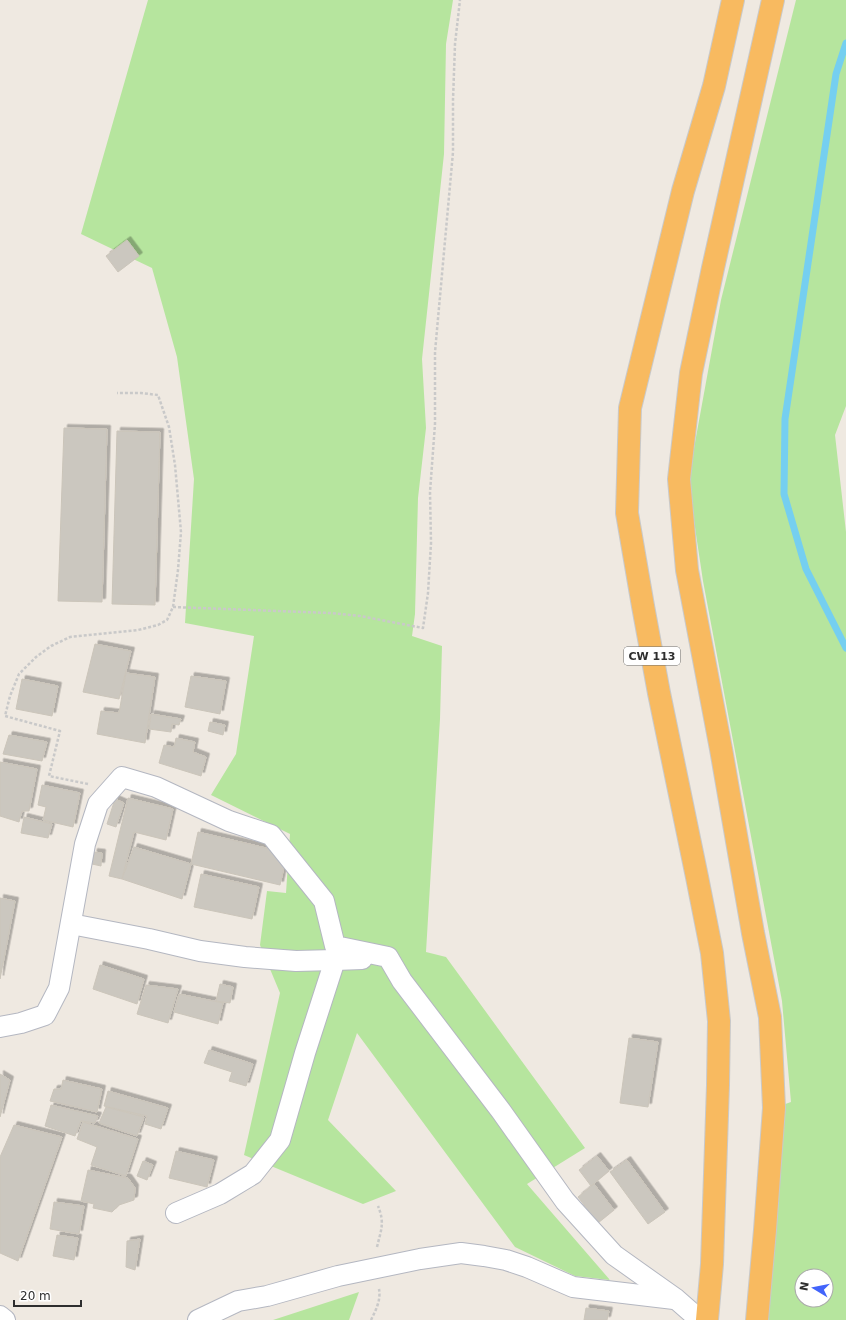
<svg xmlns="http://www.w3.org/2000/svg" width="846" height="1320" viewBox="0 0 846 1320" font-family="'DejaVu Sans',sans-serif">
	<defs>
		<filter id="shadow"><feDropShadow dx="3.5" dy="-3.5" stdDeviation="0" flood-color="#0004"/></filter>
	</defs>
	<rect width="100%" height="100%" fill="#efe9e1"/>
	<g fill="#b6e59e" fill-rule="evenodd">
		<polygon points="148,0 453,0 446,44 444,154 422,359 426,428 418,498 415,614 412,636 442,646 440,719 426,952 446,957 585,1148 527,1184 610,1280 575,1276 515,1247 357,1033 328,1120 396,1191 363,1204 244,1155 280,993 260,945 267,891 286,893 290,834 211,795 236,754 254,636 185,623 194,479 177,357 152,268 81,234"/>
		<path d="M796 0H846V406L835 435 846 532V1320H757L774 1108 791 1102 782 1001 703 581 688 481 721 300ZM802 1276H826V1300H802Z"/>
		<polygon points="359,1292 349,1320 273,1320"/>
	</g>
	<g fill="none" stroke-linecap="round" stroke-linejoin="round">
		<polyline stroke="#75cff0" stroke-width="7" points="846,43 836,74 785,419 784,494 806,569 846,648"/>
	</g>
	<g fill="#cbc7bf" stroke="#cbc5ba" filter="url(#shadow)">
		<polygon points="127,240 139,256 118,272 106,256"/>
		<polygon points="64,428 107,429 102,602 58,601"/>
		<polygon points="117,431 160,432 155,605 112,604"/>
		<polygon points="95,644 131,651 119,699 83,692"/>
		<polygon points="126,673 155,677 145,743 97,734 101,711 119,713"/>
		<polygon points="191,676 226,681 220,714 185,707"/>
		<polygon points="22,679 58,686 52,716 16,709"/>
		<polygon points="151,714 181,719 179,725 172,724 171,732 149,729"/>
		<polygon points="210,722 225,725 223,735 208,731"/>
		<polygon points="9,735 47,742 42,761 3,754"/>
		<polygon points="176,738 195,742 193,752 206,757 201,776 159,763 164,745 174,747"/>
		<polygon points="0,762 37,769 29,811 22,811 19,822 0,816"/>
		<polygon points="42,785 80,793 73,827 43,820 46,807 38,805"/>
		<polygon points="128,798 173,809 166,840 134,832 122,879 109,876"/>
		<polygon points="115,799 124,803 116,827 107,824"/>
		<polygon points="24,817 52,824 48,838 21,833"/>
		<polygon points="198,832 287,853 280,885 191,864"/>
		<polygon points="134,847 191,864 182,899 122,879"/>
		<polygon points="94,852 102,853 101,866 92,864"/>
		<polygon points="201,874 259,887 252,919 194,907"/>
		<polygon points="0,898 15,901 0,979"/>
		<polygon points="100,965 144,979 137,1004 93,989"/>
		<polygon points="220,984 233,987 230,1003 216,1001"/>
		<polygon points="146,985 178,989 168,1023 137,1014"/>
		<polygon points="179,994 223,1003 218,1024 174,1012"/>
		<polygon points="629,1038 658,1042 648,1107 620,1103"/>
		<polygon points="209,1050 253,1064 246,1086 229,1081 232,1072 204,1063"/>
		<polygon points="0,1074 10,1080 0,1117"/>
		<polygon points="63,1080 102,1089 97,1112 50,1101 54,1089 61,1089"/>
		<polygon points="108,1091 168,1108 161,1129 145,1124 147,1116 104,1106"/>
		<polygon points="51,1105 98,1116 95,1123 81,1121 75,1136 45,1126"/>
		<polygon points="106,1107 144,1117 137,1136 99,1123"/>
		<polygon points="83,1122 138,1139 126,1176 91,1165 97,1147 77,1139"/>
		<polygon points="14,1125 62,1137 18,1261 0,1253 0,1157"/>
		<polygon points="176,1151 214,1160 207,1187 169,1178"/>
		<polygon points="597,1156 609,1171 591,1186 579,1170"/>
		<polygon points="627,1160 665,1212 648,1224 610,1172"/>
		<polygon points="143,1161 153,1165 147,1180 137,1176"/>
		<polygon points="88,1170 128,1178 135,1188 134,1200 119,1205 112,1212 93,1208 94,1204 81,1201"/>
		<polygon points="594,1184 614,1210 598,1223 578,1197"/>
		<polygon points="54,1202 84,1206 79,1234 50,1229"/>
		<polygon points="57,1235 78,1238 74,1260 53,1256"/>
		<polygon points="140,1239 135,1270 126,1267 127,1241"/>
		<polygon points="586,1308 609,1311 607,1320 584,1320"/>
	</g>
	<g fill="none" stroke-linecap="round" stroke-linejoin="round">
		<defs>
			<g id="minor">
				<polyline points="71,924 149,939 200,951 245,957 296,961 335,960"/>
				<polyline points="0,1027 21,1023 45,1015 59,988 85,844 98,804 122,777 156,787 229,821 271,835 324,901 335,946 388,957 402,981 501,1111 565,1201 614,1255 676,1299 700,1320"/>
				<polyline points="176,1213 220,1194 253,1174 280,1140 305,1053 335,960 362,959"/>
				<polyline points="0,1316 5,1320"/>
				<polyline points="198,1320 238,1301 267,1296 338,1276 420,1259 461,1253 484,1256 506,1260 527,1267 573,1287 674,1299"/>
			</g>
			<g id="trunk">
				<polyline points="707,1320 712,1264 718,1085 719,1021 712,953 697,877 659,693 643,606 627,513 630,408 683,191 714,86 733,0"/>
				<polyline points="757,1320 765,1230 774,1108 770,1017 753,933 721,749 687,570 679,479 691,373 713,268 773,0"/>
			</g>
		</defs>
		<use href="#minor" stroke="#b4b7c1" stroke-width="22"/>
		<use href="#trunk" stroke="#c9c9c9" stroke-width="24"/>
		<g stroke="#c9c9c9" stroke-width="2.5" stroke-dasharray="3 2" stroke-linecap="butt">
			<polyline points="173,607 330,613 360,616 423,628 428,593 431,543 430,492 435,424 435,352 453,152 453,100 455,44 460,0"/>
			<polyline points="88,784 49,776 60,731 5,716 10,696 19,674 36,657 51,646 70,637 138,630 158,625 167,620 173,607 178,570 181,532 175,465 169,427 158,395 141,393 117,393"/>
			<path d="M377 1247C381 1230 385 1223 378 1206"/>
			<path d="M371 1320C376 1310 381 1300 379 1289"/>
		</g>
		<use href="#minor" stroke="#fff" stroke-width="20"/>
		<use href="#trunk" stroke="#f8ba60" stroke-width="22"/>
	</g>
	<g text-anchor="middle" stroke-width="3" stroke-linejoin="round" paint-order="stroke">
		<rect fill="#fff" stroke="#6d6d6d" stroke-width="1" x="624" y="647" width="56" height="18" rx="3"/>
		<g font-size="11" font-weight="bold" fill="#2e2e2e">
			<text x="652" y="660">CW 113</text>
		</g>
	</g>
	<g transform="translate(814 1288) rotate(280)"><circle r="19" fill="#ffffff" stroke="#ababab"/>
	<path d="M0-3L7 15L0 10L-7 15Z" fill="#4264fb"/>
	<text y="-6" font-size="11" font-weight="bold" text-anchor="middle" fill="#2e2e2e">N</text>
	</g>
	<path d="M14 1300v6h67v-6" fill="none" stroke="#2e2e2e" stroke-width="2"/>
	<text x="20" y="1300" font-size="12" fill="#2e2e2e" stroke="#ffffff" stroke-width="3" paint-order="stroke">20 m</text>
</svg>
